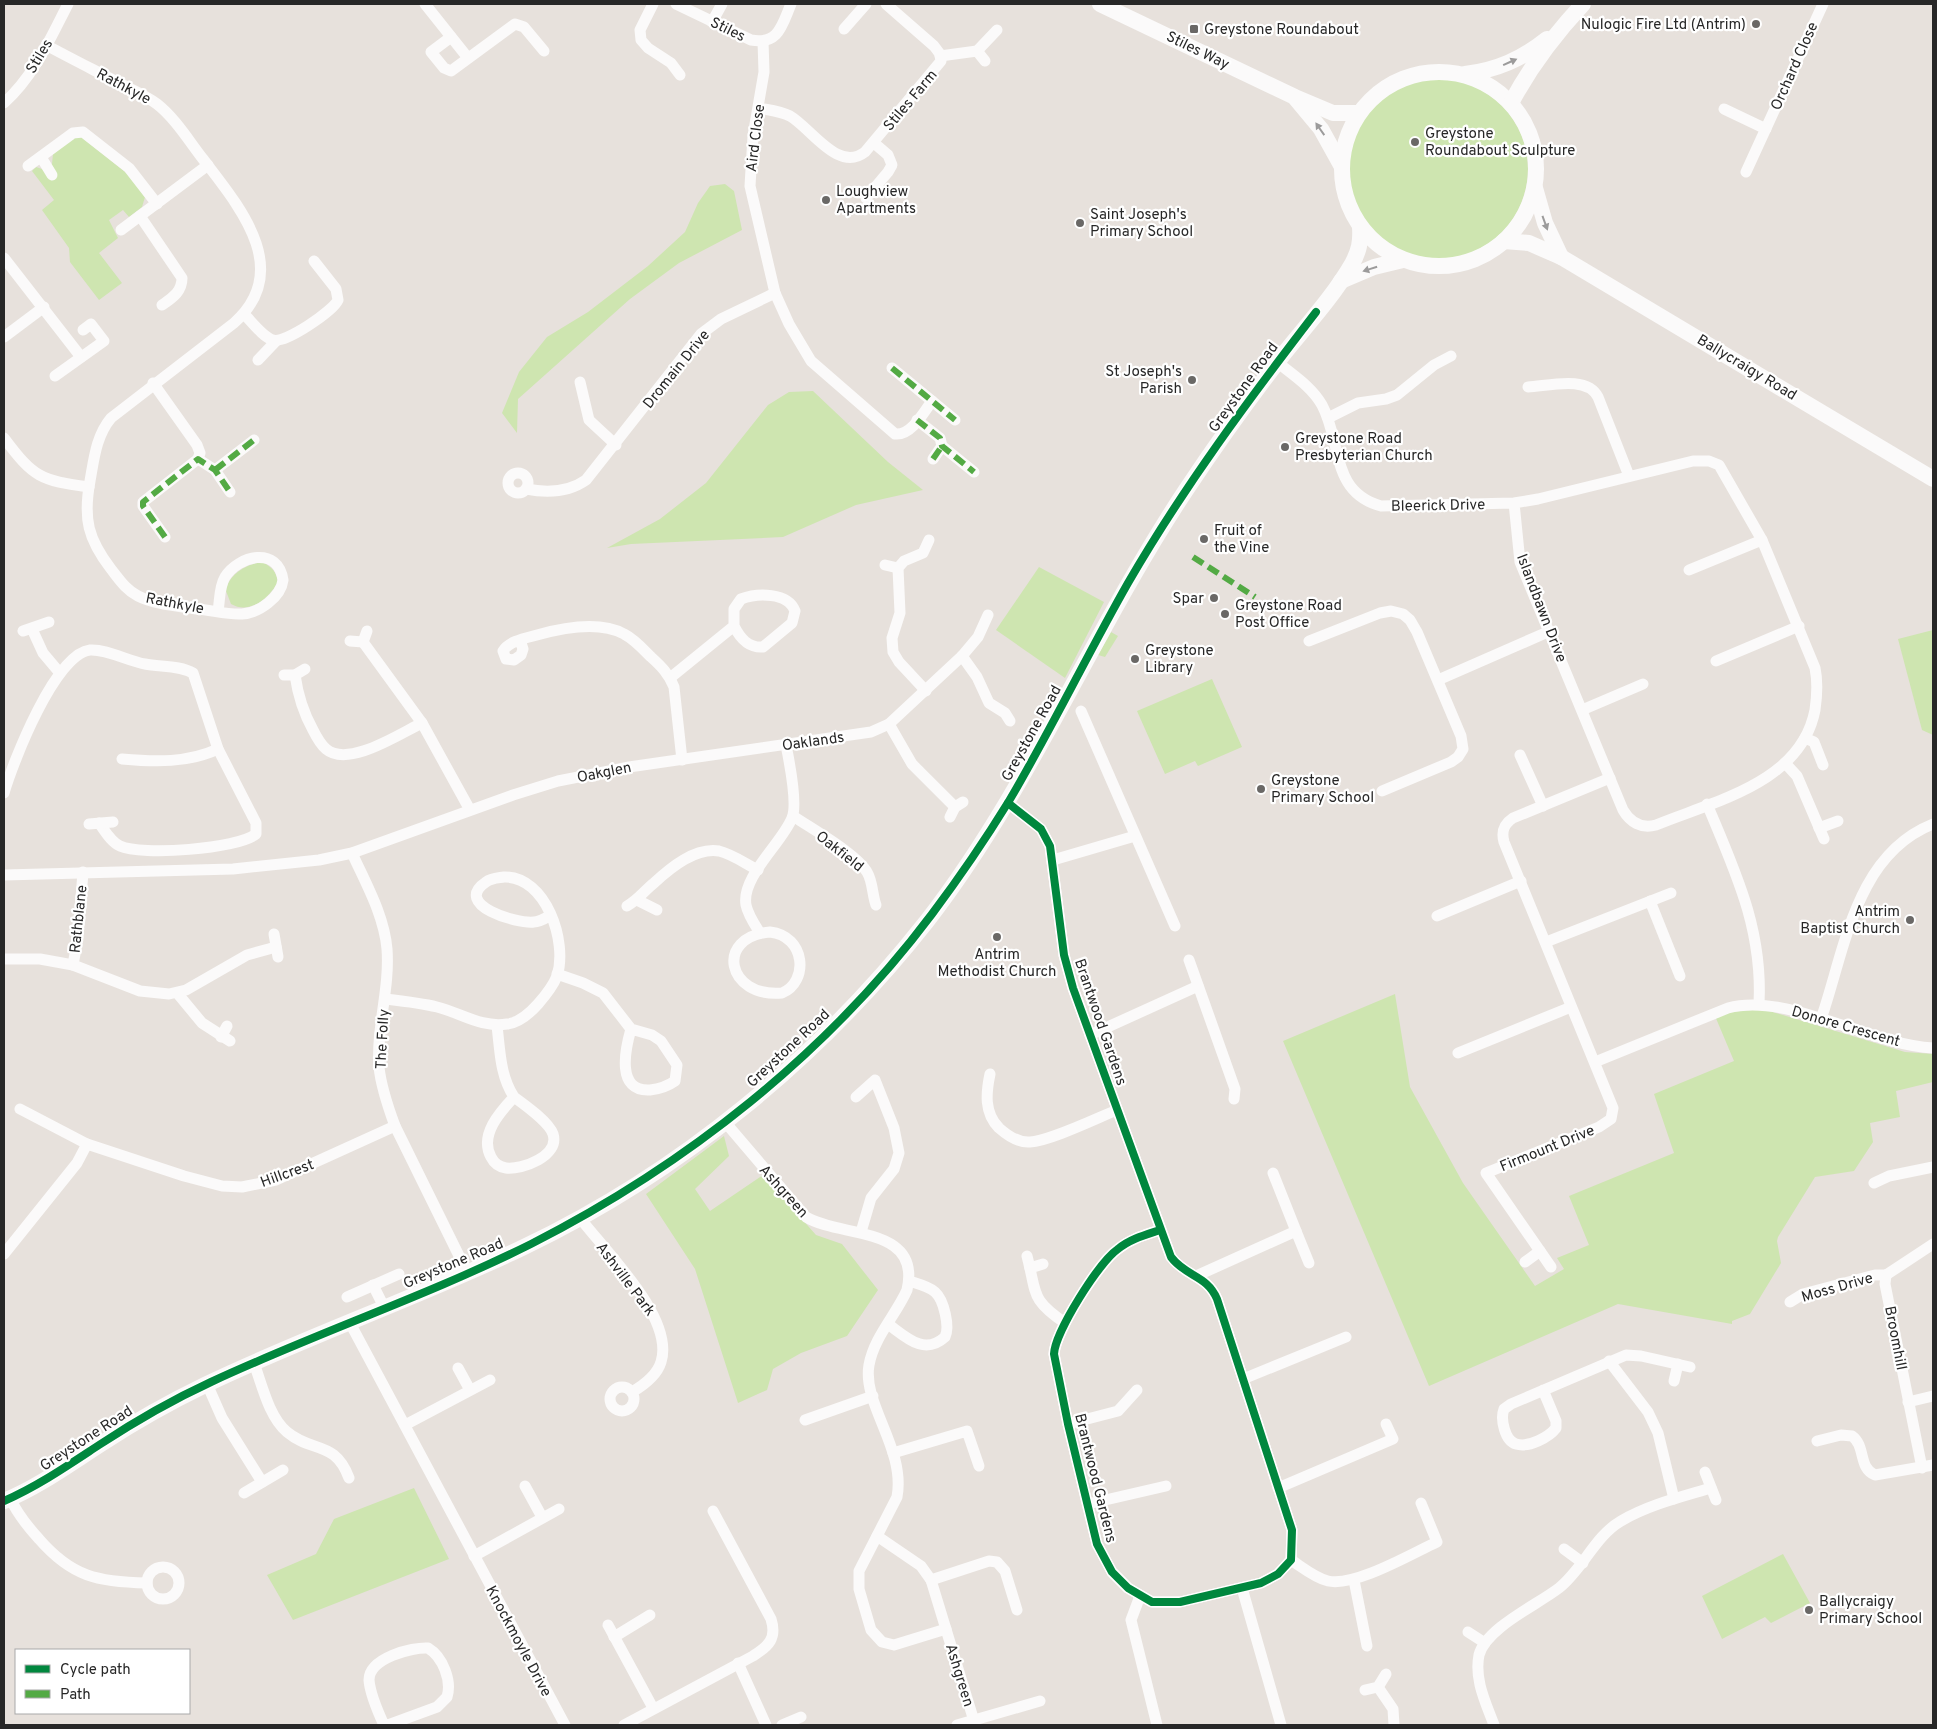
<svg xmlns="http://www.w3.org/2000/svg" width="1937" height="1729" viewBox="0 0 1937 1729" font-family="Overpass,sans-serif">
	<rect width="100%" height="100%" fill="#e7e1dc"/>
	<g fill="#cee5b0">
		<circle cx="1438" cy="169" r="90"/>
		<polygon points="76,136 80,136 129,175 145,197 142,207 129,217 123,210 109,220 118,238 99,253 122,283 99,300 70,262 69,248 42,210 54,200 32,171 36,167 42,169 52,164 53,154"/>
		<polygon points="725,184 734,191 742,230 679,263 630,299 527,391 518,399 517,433 502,413 519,372 547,337 588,312 648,266 685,232 698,203 710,186"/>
		<polygon points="813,391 888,462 923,490 856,505 783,537 631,544 607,548 660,519 706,483 768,405 789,392"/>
		<path d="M262 562C272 567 276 571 278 582 269 598 250 615 231 604L226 591C228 574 247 564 262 562Z"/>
		<polygon points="1039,567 1104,602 1065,678 996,630"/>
		<polygon points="1933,630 1933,735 1922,730 1898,639"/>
		<polygon points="1111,632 1118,636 1105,657 1098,655"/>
		<polygon points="1212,679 1242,747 1198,766 1195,761 1165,774 1137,711"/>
		<polygon points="1395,994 1410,1087 1463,1183 1535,1286 1564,1269 1557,1258 1589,1245 1569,1196 1674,1153 1654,1094 1734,1061 1715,1016 1730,1012 1763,1009 1905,1052 1933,1054 1933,1082 1896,1091 1900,1117 1870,1123 1873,1142 1854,1171 1815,1177 1778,1237 1777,1241 1781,1263 1750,1314 1732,1321 1732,1324 1618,1304 1429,1386 1283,1041"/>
		<polygon points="724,1136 729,1156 695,1189 710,1211 763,1175 816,1235 842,1244 878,1290 847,1336 801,1353 773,1369 767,1390 738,1403 695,1269 646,1194"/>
		<polygon points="414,1488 449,1559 293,1620 267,1575 316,1554 334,1519"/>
		<polygon points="1783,1554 1810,1603 1771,1623 1765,1617 1722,1639 1702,1596"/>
	</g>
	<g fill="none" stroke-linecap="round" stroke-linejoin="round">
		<g stroke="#fbfafa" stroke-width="11">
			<polyline points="425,4 468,58"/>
			<polyline points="653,4 640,30 641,40 648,48 671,63 680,75"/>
			<path d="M676 4 751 40C779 45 782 25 791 4"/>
			<polyline points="712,22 722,4"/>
			<polyline points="844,29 866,4"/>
			<polyline points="451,37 431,52 444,68 451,71 515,24 524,27 544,51"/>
			<path d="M763 41 764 72 753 136 750 186 775 293 789 324 811 361 895 434C911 436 924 412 932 401"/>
			<path d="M46 45C70 58 94 70 117 82 130 89 145 95 157 104 175 118 189 141 203 159 239 206 294 270 234 323L111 418C96 436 94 459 90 481 83 519 88 539 111 569 119 579 126 590 138 596 156 605 178 606 197 609 211 610 228 615 242 614 259 613 281 597 283 580 278 546 239 555 225 577 219 587 220 600 218 611"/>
			<polyline points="977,51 985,61"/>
			<polyline points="940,56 977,51 997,30"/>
			<path d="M4 103C34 76 50 39 68 4"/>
			<path d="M759 108C769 110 780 111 790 116 811 128 838 173 865 152L941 61 940 54 934 46 886 4"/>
			<polyline points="1724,109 1766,129"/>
			<polyline points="41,157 52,175"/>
			<polyline points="28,166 73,133 83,132 129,168 157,204"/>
			<polyline points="1746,172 1823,4"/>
			<polyline points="866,198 888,172 892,165 888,155 874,143"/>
			<path d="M140 216 182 278C182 292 172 298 162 305"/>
			<polyline points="121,230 208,165"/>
			<polyline points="4,258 81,357"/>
			<path d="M244 314C252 322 263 337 273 340 285 344 333 311 338 300L336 289 314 261"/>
			<polyline points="4,337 44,307"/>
			<polyline points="258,360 276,341"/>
			<path d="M1277 362C1293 375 1312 387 1322 405 1342 442 1330 492 1381 506L1514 503 1538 499 1693 461H1709L1719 465 1762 540 1815 668C1818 682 1817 696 1815 710 1801 783 1714 801 1656 825 1641 829 1630 822 1623 810L1520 562 1514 503"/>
			<polyline points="892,368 955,420"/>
			<polyline points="55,376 104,341 91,324 83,330"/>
			<polyline points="580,382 589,420 616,445"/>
			<polyline points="153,383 197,445 200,453 198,459 143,502 143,506 165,537"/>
			<path d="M1528 387C1548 386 1587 375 1598 397L1629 476"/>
			<polyline points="1328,418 1358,403 1386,399 1397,395 1434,365 1451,356"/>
			<polyline points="917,420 940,438 942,446 974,472"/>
			<path d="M4 438C34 478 40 480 89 487"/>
			<polyline points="198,459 215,470 230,492"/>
			<polyline points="933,459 942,446"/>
			<polyline points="215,470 254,440"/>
			<circle cx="518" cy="483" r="10"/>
			<path d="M526 489C547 493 569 492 586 480L701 334 721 319 775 293"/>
			<polyline points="885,565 898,568"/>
			<polyline points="1689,570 1762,540"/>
			<polyline points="32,629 43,653 59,672"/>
			<polyline points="23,631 49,622"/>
			<path d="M520 640 523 649 521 655 514 660 506 659 503 651C509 641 526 638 537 635 562 628 600 621 624 634 634 639 643 649 651 657 661 666 669 674 674 687L682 760"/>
			<polyline points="350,641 363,642 367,631"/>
			<polyline points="1309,641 1380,613 1391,611 1403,614 1410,620 1417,632 1461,736 1463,749 1458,757 1451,762 1382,791"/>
			<polyline points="363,642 422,723 470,810"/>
			<polyline points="962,656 977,677 989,703 1005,713 1010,721"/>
			<polyline points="1716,661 1799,626"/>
			<polyline points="284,675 295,675 305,669"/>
			<path d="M295 675C298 696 303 712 313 730 316 736 320 744 326 749 348 768 399 734 422 723"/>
			<path d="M670 678 734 626V609L741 599C757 593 788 592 795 611L792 623 763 647C748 648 740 638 734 626"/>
			<polyline points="1438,680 1550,631"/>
			<polyline points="926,691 899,662 893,652 892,638 900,613 898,568 904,561 923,553 929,540"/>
			<polyline points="1582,710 1643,684"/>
			<polyline points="1081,711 1175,926"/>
			<polyline points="889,724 912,764 955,807"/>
			<polyline points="1805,738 1814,742 1823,765"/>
			<polyline points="1520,755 1543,806"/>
			<path d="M122 759C155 762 188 763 218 749"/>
			<polyline points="1785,763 1797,776 1824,839"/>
			<path d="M4 793C13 762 55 654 90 650 107 649 128 661 145 664 160 667 180 665 193 673L218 749 256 823V834C238 849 141 856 120 846 111 842 105 831 99 823"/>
			<path d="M1008 803 1041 829 1050 846 1064 955 1073 988 1171 1257C1186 1277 1207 1275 1217 1299L1292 1530 1291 1560 1278 1574 1261 1583 1180 1602H1152L1128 1588 1112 1572 1097 1544 1068 1424 1054 1354C1055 1332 1099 1262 1118 1249 1130 1239 1145 1235 1160 1230"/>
			<path d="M1707 804C1735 871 1763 929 1759 1004"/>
			<path d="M793 816C812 829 857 854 867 872 873 882 872 894 876 905"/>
			<polyline points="950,817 955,807 963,802"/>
			<polyline points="89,824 113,822"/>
			<polyline points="1819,828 1838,821"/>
			<path d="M352 853C366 884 384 915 387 949 390 989 376 1028 379 1067 381 1087 388 1107 395 1126L467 1272"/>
			<polyline points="1053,860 1135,836"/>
			<polyline points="83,872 78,937 73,965 140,991 169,994 186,990 247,955 276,947"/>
			<polyline points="4,875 233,869 319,860 352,853 513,795 558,781 629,767 871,732 889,724 962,656 978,637 988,615"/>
			<polyline points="637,900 657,910"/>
			<polyline points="1650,901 1680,976"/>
			<path d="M627 906C638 900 644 891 654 883 670 868 695 847 719 851 732 854 746 864 758 870"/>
			<polyline points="1437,916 1521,881"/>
			<path d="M770 932C806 936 809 982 782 993 727 998 714 937 770 932Z"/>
			<path d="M760 933C755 925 748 915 746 905 741 877 782 843 792 818 798 804 789 760 786 745"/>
			<polyline points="274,934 278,957"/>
			<polyline points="1546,942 1671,893"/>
			<polyline points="4,959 40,959 73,965"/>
			<polyline points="1189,960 1235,1089 1234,1099"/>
			<path d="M557 974 583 983 603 993 631 1029 652 1035 661 1041 677 1065 675 1081C668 1086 659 1089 650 1090 616 1092 625 1050 631 1029"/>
			<polyline points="178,994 202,1023 230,1041"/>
			<path d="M385 999C402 1001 420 1003 437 1007 461 1013 481 1028 507 1024 519 1023 530 1013 538 1004 545 996 553 986 557 976 568 942 546 876 504 877 498 878 491 878 486 882 452 905 517 924 534 922 540 922 546 918 551 915"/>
			<path d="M1821 1019C1845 950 1855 855 1933 824"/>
			<path d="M497 1026C500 1050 500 1076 514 1097 500 1112 479 1135 491 1157 494 1163 499 1167 506 1168 522 1170 560 1156 553 1134 549 1122 525 1105 514 1097"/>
			<polyline points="1090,1035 1198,986"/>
			<polyline points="221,1037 227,1026"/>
			<polyline points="1458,1053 1571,1007"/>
			<path d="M1595 1062 1728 1008C1788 992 1869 1045 1933 1048"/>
			<path d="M990 1074C986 1093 984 1113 999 1128 1008 1136 1019 1143 1030 1142 1050 1141 1097 1118 1117 1110"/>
			<polyline points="856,1097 875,1080 894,1128 899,1153 894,1169 871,1198 861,1232"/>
			<polyline points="20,1109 87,1144 184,1176 222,1186 242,1187 276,1180 395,1126"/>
			<path d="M725 1122 806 1217C840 1238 922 1225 907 1290 896 1315 874 1337 869 1365 862 1404 906 1449 897 1497L859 1571V1589L871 1630 882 1642 894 1645 946 1629"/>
			<polyline points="1874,1183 1889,1176 1933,1167"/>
			<path d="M580 1218C605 1251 675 1318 661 1362 657 1375 644 1385 632 1392"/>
			<polyline points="1296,1231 1309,1263"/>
			<polyline points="4,1254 77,1163 87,1144"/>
			<path d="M1027 1256C1037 1294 1030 1299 1065 1323"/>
			<polyline points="1525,1262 1540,1251"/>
			<path d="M1551 1267 1486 1173 1599 1127 1611 1119 1613 1108 1504 842C1501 831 1504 824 1513 818L1610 778"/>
			<polyline points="1030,1268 1043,1264"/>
			<polyline points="1886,1275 1885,1284 1922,1468"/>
			<polyline points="1886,1275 1933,1244"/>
			<polyline points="1196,1276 1296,1231 1273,1173"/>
			<polyline points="373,1285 384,1307"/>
			<polyline points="347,1297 399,1274"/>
			<polyline points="1790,1302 1803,1294 1875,1275 1886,1275"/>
			<polyline points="350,1323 565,1725"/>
			<path d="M888 1324C906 1337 924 1356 945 1337 950 1327 944 1300 935 1292 928 1286 918 1284 909 1281"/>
			<polyline points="1609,1361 1648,1412 1658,1433 1674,1499"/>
			<path d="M254 1363C262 1385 269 1417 287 1432 312 1453 335 1440 349 1478"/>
			<polyline points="458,1368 470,1390"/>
			<polyline points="1243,1379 1346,1337"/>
			<polyline points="1674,1381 1678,1364"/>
			<polyline points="207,1384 222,1418 262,1482"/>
			<circle cx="622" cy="1399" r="12"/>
			<path d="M1543 1390 1556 1421V1428C1549 1437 1529 1448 1516 1444 1505 1441 1500 1419 1504 1409L1511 1404 1626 1355 1641 1356 1690 1367"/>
			<polyline points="1908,1402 1933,1396"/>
			<polyline points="805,1420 873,1396"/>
			<polyline points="1068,1424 1118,1411 1137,1390"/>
			<polyline points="405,1425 490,1380"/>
			<path d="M1817 1441 1841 1435 1852 1436C1866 1446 1858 1468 1875 1475L1933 1465"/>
			<polyline points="893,1453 967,1431 979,1466"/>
			<polyline points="1705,1472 1716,1500"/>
			<polyline points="525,1486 542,1517"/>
			<polyline points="1278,1488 1393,1439 1386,1424"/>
			<polyline points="244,1493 283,1470"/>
			<path d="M10 1498C17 1513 28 1527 39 1539 72 1577 98 1582 147 1583"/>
			<polyline points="1088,1504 1166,1486"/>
			<polyline points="877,1536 921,1566 931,1580 974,1721"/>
			<polyline points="1564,1549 1583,1563"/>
			<polyline points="474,1556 559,1509"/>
			<path d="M1291 1560C1302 1567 1315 1578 1328 1581 1355 1587 1411 1554 1437 1542L1421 1503"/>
			<circle cx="163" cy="1583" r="16"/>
			<polyline points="931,1580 989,1561 997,1562 1005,1571 1017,1610"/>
			<polyline points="1354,1580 1367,1646"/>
			<polyline points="1242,1588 1281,1725"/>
			<polyline points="1140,1596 1131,1620 1157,1725"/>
			<polyline points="608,1625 653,1708"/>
			<polyline points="1468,1632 1485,1643"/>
			<polyline points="614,1637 650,1615"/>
			<polyline points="738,1663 766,1725"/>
			<polyline points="1378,1687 1393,1709 1394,1725"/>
			<polyline points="1365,1690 1378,1687 1386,1674"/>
			<path d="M384 1725C378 1712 370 1694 369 1680 369 1658 412 1647 428 1648 443 1657 452 1681 447 1697L437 1707 388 1725"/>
			<path d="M624 1725 753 1656C769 1646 777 1638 771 1619L713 1511"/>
			<polyline points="782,1725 801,1717"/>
			<polyline points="957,1725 1040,1701"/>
			<path d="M1494 1725C1486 1703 1474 1680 1479 1655 1486 1628 1537 1605 1559 1588 1583 1569 1595 1536 1621 1521 1648 1505 1681 1497 1711 1488"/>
		</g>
		<g stroke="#fbfafa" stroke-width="16">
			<polyline points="1100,4 1295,97 1333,113 1359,113"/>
			<circle cx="1439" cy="169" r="97"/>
			<path d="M1465 74C1497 70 1522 59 1547 39"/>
			<polyline points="1296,99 1321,129 1341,165"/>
			<path d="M1511 103C1530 67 1555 34 1583 4"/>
			<polyline points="1535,188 1545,223 1561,257"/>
			<polyline points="1504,241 1529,243 1561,257 1933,479"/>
			<polyline points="1341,281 1374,267 1403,260"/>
			<path d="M4 1501C40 1486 71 1463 104 1442 136 1421 170 1402 205 1385 309 1335 420 1297 524 1247 681 1172 820 1057 927 921 1030 788 1093 630 1186 490 1216 445 1248 400 1282 356 1305 327 1333 297 1352 264 1359 251 1361 242 1360 227"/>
		</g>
		<g stroke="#53aa44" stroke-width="6" stroke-dasharray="12 6" stroke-linecap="butt">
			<polyline points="892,368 955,420"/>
			<polyline points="917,420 940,438 942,446 974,472"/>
			<polyline points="933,459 942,446"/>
			<polyline points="215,470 254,440"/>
			<polyline points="165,537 143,506 143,502 198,459 215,470 230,492"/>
			<polyline points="1193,557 1255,597"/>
		</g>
		<defs>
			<g id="cycleway">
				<path d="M1008 803 1041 829 1050 846 1064 955 1073 988 1171 1257C1186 1277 1207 1275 1217 1299L1292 1530 1291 1560 1278 1574 1261 1583 1180 1602H1152L1128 1588 1112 1572 1097 1544 1068 1424 1054 1354C1055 1332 1099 1262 1118 1249 1130 1239 1145 1235 1160 1230"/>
				<path d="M4 1501C38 1486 67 1466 99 1445 134 1422 172 1400 211 1382 316 1333 427 1296 531 1244 686 1165 827 1054 932 914 959 878 985 840 1009 801 1051 730 1087 655 1128 583 1183 488 1249 399 1316 312"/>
			</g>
		</defs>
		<use href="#cycleway" stroke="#fff" stroke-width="11"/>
		<use href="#cycleway" stroke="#00873e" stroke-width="8"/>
	</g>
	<defs><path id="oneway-solid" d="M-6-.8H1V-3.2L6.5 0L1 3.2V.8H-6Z" transform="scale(1.25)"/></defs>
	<g fill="#9c9b9b">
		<use href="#oneway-solid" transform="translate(1510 62) rotate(-24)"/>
		<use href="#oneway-solid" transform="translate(1320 129) rotate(-125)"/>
		<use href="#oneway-solid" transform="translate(1545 223) rotate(70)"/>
		<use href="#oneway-solid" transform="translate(1370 269) rotate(162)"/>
	</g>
	<g fill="#6a6866" stroke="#fff" stroke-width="2">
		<circle cx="1756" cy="24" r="5"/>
		<rect x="1189" y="24" width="10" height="10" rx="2.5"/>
		<circle cx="1415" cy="142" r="5"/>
		<circle cx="826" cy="200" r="5"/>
		<circle cx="1080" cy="223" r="5"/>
		<circle cx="1192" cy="380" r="5"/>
		<circle cx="1285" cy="447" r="5"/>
		<circle cx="1204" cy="539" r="5"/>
		<circle cx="1214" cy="598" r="5"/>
		<circle cx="1225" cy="614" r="5"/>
		<circle cx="1135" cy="659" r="5"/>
		<circle cx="1261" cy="789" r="5"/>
		<circle cx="1910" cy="920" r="5"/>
		<circle cx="997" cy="937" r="5"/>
		<circle cx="1809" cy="1610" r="5"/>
	</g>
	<g text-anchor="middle" stroke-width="4.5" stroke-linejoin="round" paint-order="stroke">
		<g font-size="15" fill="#272727" stroke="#fff" text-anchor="start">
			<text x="1746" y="29" text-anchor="end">Nulogic Fire Ltd (Antrim)</text>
			<text x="1204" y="34">Greystone Roundabout</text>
			<text x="1425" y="138">Greystone<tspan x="1425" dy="17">Roundabout Sculpture</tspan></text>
			<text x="836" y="196">Loughview<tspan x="836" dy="17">Apartments</tspan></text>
			<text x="1090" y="219">Saint Joseph's<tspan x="1090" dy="17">Primary School</tspan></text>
			<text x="1182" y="376" text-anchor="end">St Joseph's<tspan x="1182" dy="17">Parish</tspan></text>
			<text x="1295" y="443">Greystone Road<tspan x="1295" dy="17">Presbyterian Church</tspan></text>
			<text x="1214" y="535">Fruit of<tspan x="1214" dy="17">the Vine</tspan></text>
			<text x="1204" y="603" text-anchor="end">Spar</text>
			<text x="1235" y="610">Greystone Road<tspan x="1235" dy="17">Post Office</tspan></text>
			<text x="1145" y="655">Greystone<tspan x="1145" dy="17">Library</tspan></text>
			<text x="1271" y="785">Greystone<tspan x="1271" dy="17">Primary School</tspan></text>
			<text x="1900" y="916" text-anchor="end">Antrim<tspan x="1900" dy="17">Baptist Church</tspan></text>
			<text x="997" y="959" text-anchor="middle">Antrim<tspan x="997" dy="17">Methodist Church</tspan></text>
			<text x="1819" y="1606">Ballycraigy<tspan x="1819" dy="17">Primary School</tspan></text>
		</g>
		<g font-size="15" fill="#272727" stroke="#fff">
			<text transform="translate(728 29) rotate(26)" y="5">Stiles</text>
			<text transform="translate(1198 50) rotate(26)" y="5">Stiles Way</text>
			<text transform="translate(39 56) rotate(-59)" y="5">Stiles</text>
			<text transform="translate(1794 66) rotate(-66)" y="5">Orchard Close</text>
			<text transform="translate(124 86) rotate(28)" y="5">Rathkyle</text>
			<text transform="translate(910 100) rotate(-50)" y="5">Stiles Farm</text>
			<text transform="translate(755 138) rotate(-83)" y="5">Aird Close</text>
			<text transform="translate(1747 367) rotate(31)" y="5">Ballycraigy Road</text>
			<text transform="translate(676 369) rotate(-51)" y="5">Dromain Drive</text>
			<text transform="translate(1243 387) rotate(-54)" y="5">Greystone Road</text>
			<text transform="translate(1438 505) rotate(-1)" y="5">Bleerick Drive</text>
			<text transform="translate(175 603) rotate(11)" y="5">Rathkyle</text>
			<text transform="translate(1542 608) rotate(69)" y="5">Islandbawn Drive</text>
			<text transform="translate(1031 733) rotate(-61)" y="5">Greystone Road</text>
			<text transform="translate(813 741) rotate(-8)" y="5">Oaklands</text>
			<text transform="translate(604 772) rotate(-11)" y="5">Oakglen</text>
			<text transform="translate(840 851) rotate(38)" y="5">Oakfield</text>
			<text transform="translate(78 919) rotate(-84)" y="5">Rathblane</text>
			<text transform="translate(1101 1022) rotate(71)" y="5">Brantwood Gardens</text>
			<text transform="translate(1846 1026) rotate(16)" y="5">Donore Crescent</text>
			<text transform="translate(382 1039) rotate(-87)" y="5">The Folly</text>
			<text transform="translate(788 1048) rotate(-43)" y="5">Greystone Road</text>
			<text transform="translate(1547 1148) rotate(-22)" y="5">Firmount Drive</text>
			<text transform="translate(287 1173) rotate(-20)" y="5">Hillcrest</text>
			<text transform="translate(784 1191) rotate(48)" y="5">Ashgreen</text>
			<text transform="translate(453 1263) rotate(-23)" y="5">Greystone Road</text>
			<text transform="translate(626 1279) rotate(53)" y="5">Ashville Park</text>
			<text transform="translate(1837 1287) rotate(-16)" y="5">Moss Drive</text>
			<text transform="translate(1896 1338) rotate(79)" y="5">Broomhill</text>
			<text transform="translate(86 1438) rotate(-33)" y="5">Greystone Road</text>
			<text transform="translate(1096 1478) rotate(76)" y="5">Brantwood Gardens</text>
			<text transform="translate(519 1641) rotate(62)" y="5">Knockmoyle Drive</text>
			<text transform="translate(960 1675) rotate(73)" y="5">Ashgreen</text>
		</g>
	</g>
	<rect width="1937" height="1729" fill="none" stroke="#272727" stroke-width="10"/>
	<rect x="15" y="1649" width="175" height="65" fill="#ffffff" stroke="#a9a9a9"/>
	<rect x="25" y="1665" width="25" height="8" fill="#00873e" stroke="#a9a9a9"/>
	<text x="60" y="1674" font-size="15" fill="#272727">Cycle path</text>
	<rect x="25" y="1690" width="25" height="8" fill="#53aa44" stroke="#a9a9a9"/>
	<text x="60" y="1699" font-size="15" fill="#272727">Path</text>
</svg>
